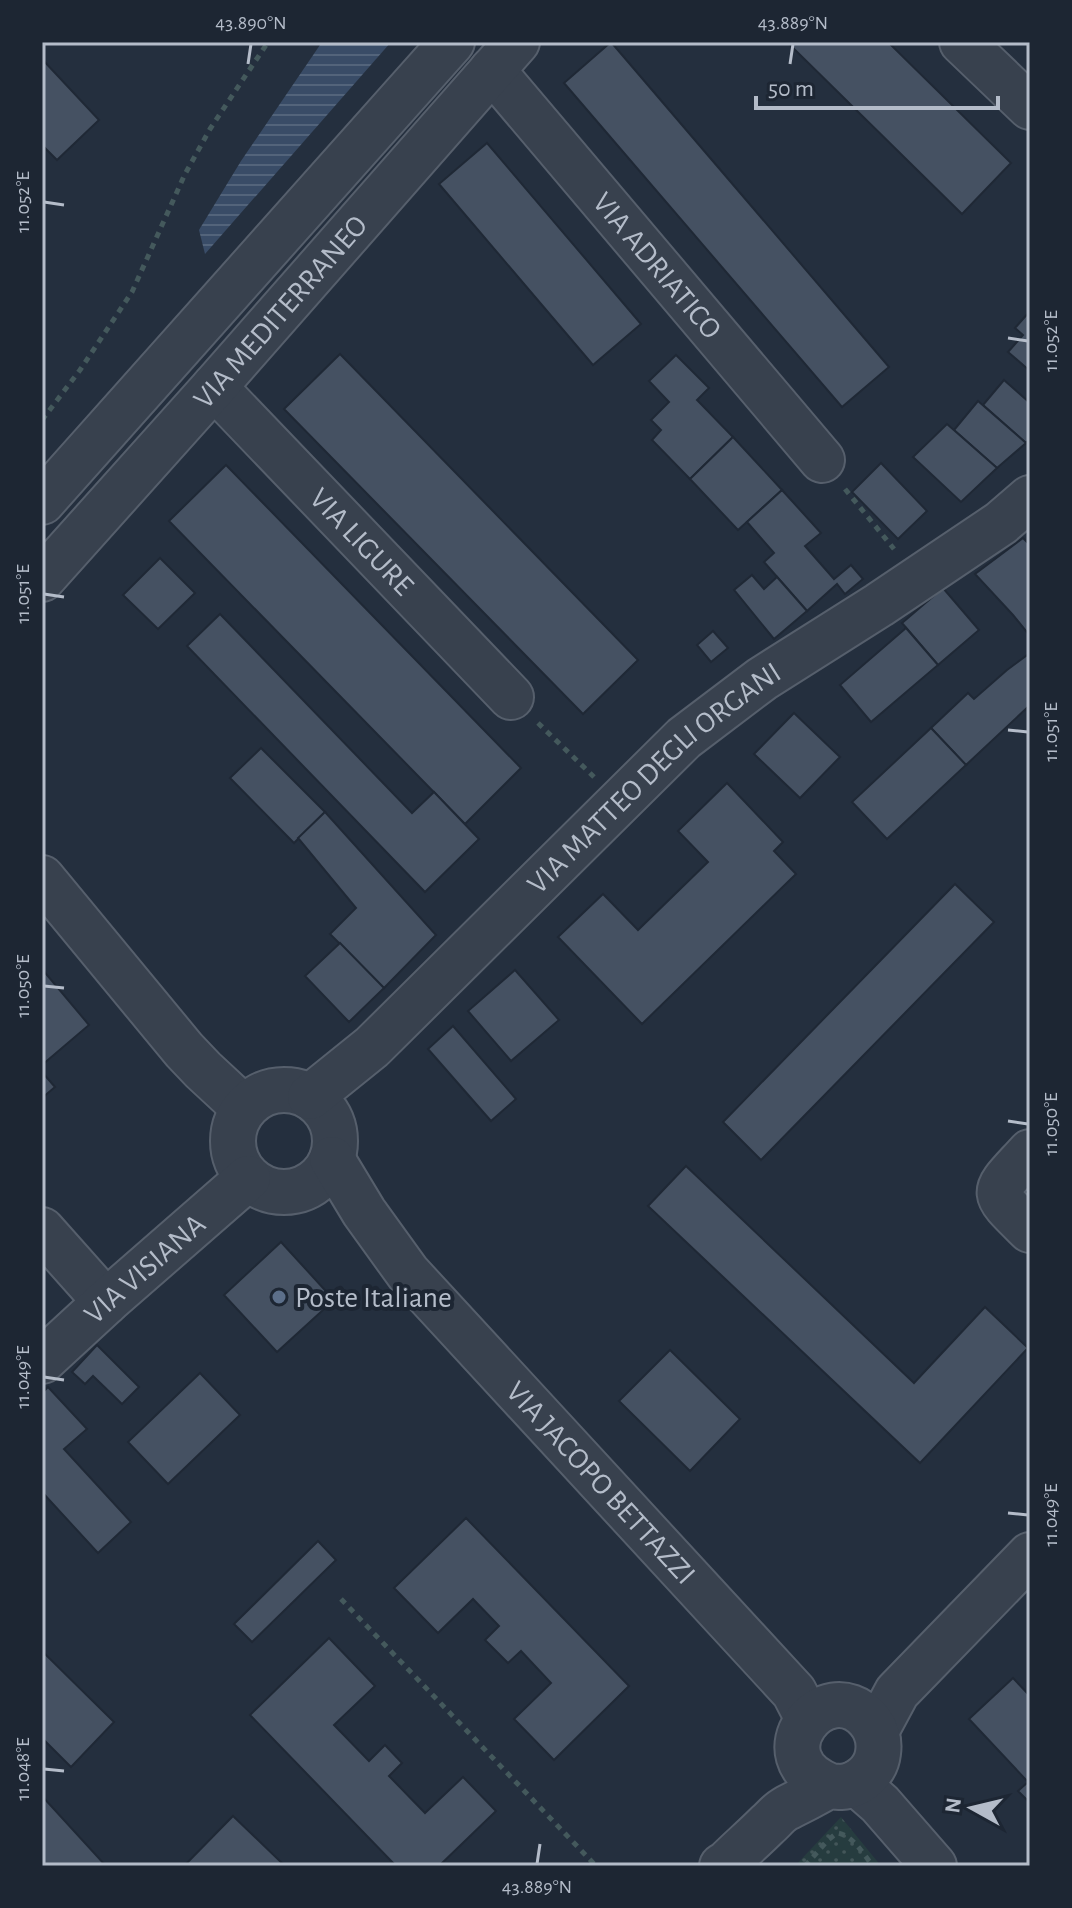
<svg xmlns="http://www.w3.org/2000/svg" width="1072" height="1908" viewBox="0 0 1072 1908" font-family="'Alegreya Sans',sans-serif">
	<defs>
		<pattern id="park-dots" width="8" height="8" patternUnits="userSpaceOnUse" patternTransform="scale(2)"><rect width="8" height="8" fill="#263c3f"/><path d="M2 2h.1M6 6h.1" fill="none" stroke="#435659" stroke-width="1.8" stroke-linecap="round"/></pattern>
		<pattern id="water-rules" width="6" height="5" patternUnits="userSpaceOnUse" patternTransform="scale(2)"><rect width="6" height="5" fill="#394c67"/><path d="M0 2.5h6" fill="none" stroke="#53647b"/></pattern>
	</defs>
	<rect width="100%" height="100%" fill="#242f3e"/>
	<polygon fill="url(#park-dots)" points="841,1817 881,1866 795,1866"/>
	<polygon fill="url(#water-rules)" points="322,42 391,42 205,254 199,230 241,161"/>
	<g fill="#455162" stroke="#1f2835" stroke-width="2">
		<polygon points="611,42 889,367 842,407 564,83"/>
		<polygon points="787,42 888,42 1011,163 962,214"/>
		<polygon points="42,59 99,120 57,160 42,145"/>
		<polygon points="487,143 641,324 593,365 439,184"/>
		<polygon points="1030,311 1030,371 1008,352 1023,335 1015,328"/>
		<polygon points="340,354 638,660 583,714 284,409"/>
		<polygon points="676,355 709,388 697,400 733,437 690,479 652,440 661,430 651,420 669,402 649,381"/>
		<polygon points="1004,380 1030,403 1030,438 1026,443 983,405"/>
		<polygon points="978,401 1026,443 997,468 954,430"/>
		<polygon points="947,424 997,468 961,502 913,457"/>
		<polygon points="733,437 782,490 738,530 690,479"/>
		<polygon points="881,463 927,511 898,539 852,492"/>
		<polygon points="226,465 521,768 465,824 169,521"/>
		<polygon points="782,490 821,533 805,546 834,579 851,565 863,579 845,594 837,584 807,611 764,562 774,553 747,522"/>
		<polygon points="1023,538 1030,545 1030,636 1013,615 975,574"/>
		<polygon points="160,558 195,593 158,629 123,595"/>
		<polygon points="752,575 764,589 777,577 807,611 774,639 734,590"/>
		<polygon points="943,588 979,630 938,665 902,623"/>
		<polygon points="220,614 412,813 434,792 479,839 425,892 187,646"/>
		<polygon points="906,628 938,665 871,722 840,685"/>
		<polygon points="713,631 728,648 711,662 697,645"/>
		<polygon points="1030,653 1030,705 966,765 931,728 968,693 974,699 1007,670"/>
		<polygon points="794,713 840,757 800,798 754,754"/>
		<polygon points="931,728 966,765 887,839 852,802"/>
		<polygon points="261,748 325,812 294,843 230,778"/>
		<polygon points="727,783 783,842 774,851 796,874 642,1024 558,937 603,894 638,930 708,862 678,831"/>
		<polygon points="325,812 436,935 384,988 330,934 356,908 298,838"/>
		<polygon points="955,884 994,922 761,1160 723,1122"/>
		<polygon points="340,943 384,988 349,1022 305,976"/>
		<polygon points="42,969 89,1025 42,1065"/>
		<polygon points="515,970 559,1020 511,1061 468,1011"/>
		<polygon points="453,1026 516,1099 491,1121 428,1049"/>
		<polygon points="42,1072 55,1087 42,1098"/>
		<polygon points="686,1166 914,1383 985,1307 1028,1348 920,1463 648,1206"/>
		<polygon points="281,1242 334,1300 277,1352 224,1295"/>
		<polygon points="97,1345 139,1387 122,1404 93,1376 85,1384 72,1372"/>
		<polygon points="670,1350 740,1419 690,1471 619,1401"/>
		<polygon points="200,1373 240,1415 168,1484 128,1442"/>
		<polygon points="48,1387 87,1429 64,1449 131,1522 98,1553 42,1492 42,1393"/>
		<polygon points="466,1518 629,1686 554,1760 514,1719 551,1683 521,1651 508,1663 485,1640 499,1626 473,1599 438,1633 394,1588"/>
		<polygon points="318,1541 336,1560 252,1642 234,1624"/>
		<polygon points="329,1638 375,1686 334,1725 369,1761 385,1745 402,1763 389,1776 425,1813 463,1777 496,1811 439,1866 396,1866 250,1715"/>
		<polygon points="42,1651 114,1722 71,1767 42,1738"/>
		<polygon points="1013,1678 1030,1696 1030,1803 1018,1791 1028,1782 969,1719"/>
		<polygon points="42,1796 106,1866 42,1866"/>
		<polygon points="233,1816 285,1866 184,1866"/>
	</g>
	<g fill="none" stroke-linecap="round" stroke-linejoin="round">
		<defs>
			<g id="minor">
				<polyline points="962,42 1030,107"/>
				<path id="s1" d="M492 70 822 460"/>
				<path id="s2" d="M214 387 511 697"/>
				<polyline points="42,502 452,42"/>
				<path id="s3" d="M42 579 214 387 517 42"/>
				<polyline points="42,878 184,1050 203,1070 244,1108"/>
				<circle cx="284" cy="1141" r="51"/>
				<path id="s4" d="M310 1097 372 1047 684 738 762 679 879 605 1001 523 1030 498"/>
				<path d="M1030 1152C991 1195 988 1189 1030 1230"/>
				<path id="s5" d="M332 1159 364 1212 408 1273 794 1692 808 1719"/>
				<polyline points="42,1230 106,1302"/>
				<path id="s6" d="M42 1361 106 1302 248 1178"/>
				<polyline points="876,1731 897,1692 1030,1555"/>
				<polyline points="856,1783 880,1804 934,1866"/>
				<path d="M722 1866 727 1863C740 1850 754 1838 767 1825 773 1820 778 1813 785 1809 794 1804 803 1800 812 1795 817 1793 823 1788 829 1787 833 1786 837 1787 841 1787 859 1786 876 1771 878 1753 880 1740 876 1728 868 1719 825 1672 756 1757 830 1786"/>
			</g>
		</defs>
		<use href="#minor" stroke="#565f6c" stroke-width="48"/>
		<g stroke="#44595c" stroke-width="5" stroke-dasharray="6 6" stroke-linecap="butt">
			<polyline points="42,420 80,370 132,292 185,174 210,129 268,42"/>
			<polyline points="845,489 894,549"/>
			<polyline points="538,723 594,777"/>
			<polyline points="341,1599 596,1866"/>
			<path d="M805 1866 828 1840 837 1833C853 1835 863 1854 873 1866"/>
		</g>
		<use href="#minor" stroke="#38414e" stroke-width="44"/>
	</g>
	<path fill="none" stroke="#b4bcc9" stroke-width="3" d="M248 64 251 44M790 64 793 44M44 202 64 205M1008 338 1028 341M44 594 64 597M1008 730 1028 732M44 986 64 988M1008 1121 1028 1124M44 1377 64 1380M1008 1513 1028 1515M44 1769 64 1771M537 1864 540 1844"/>
	<circle fill="#5c6f8a" stroke="#1d2633" stroke-width="3" cx="279" cy="1297" r="8"/>
	<g text-anchor="middle" stroke-width="8" stroke-linejoin="round" paint-order="stroke">
		<g font-size="30" fill="#b4bcc9" stroke="#1d2633">
			<text dy="10" stroke="none"><textPath href="#s1" startOffset="256">VIA ADRIATICO</textPath></text>
			<text dy="10" stroke="none"><textPath href="#s3" startOffset="358">VIA MEDITERRANEO</textPath></text>
			<text dy="10" stroke="none"><textPath href="#s2" startOffset="214">VIA LIGURE</textPath></text>
			<text dy="10" stroke="none"><textPath href="#s4" startOffset="470">VIA MATTEO DEGLI ORGANI</textPath></text>
			<text dy="10" stroke="none"><textPath href="#s6" startOffset="138">VIA VISIANA</textPath></text>
			<text dy="10" stroke="none"><textPath href="#s5" startOffset="422">VIA JACOPO BETTAZZI</textPath></text>
		</g>
		<g font-size="30" fill="#b4bcc9" stroke="#1d2633" text-anchor="start">
			<text x="295" y="1307">Poste Italiane</text>
		</g>
	</g>
	<rect width="1072" height="1908" fill="none" stroke="#1d2633" stroke-width="88"/>
	<g transform="translate(972 1808) rotate(278)" stroke="#1d2633" stroke-width="6" paint-order="stroke">
	<path d="M0-6L14 30L0 20L-14 30Z" fill="#b4bcc9"/>
	<text y="-12" font-size="22" font-weight="bold" text-anchor="middle" fill="#b4bcc9">N</text>
	</g>
	<path d="M756 96v12h242v-12" fill="none" stroke="#b4bcc9" stroke-width="4"/>
	<text x="768" y="96" font-size="24" fill="#b4bcc9" stroke="#1d2633" stroke-width="6" paint-order="stroke">50 m</text>
	<rect x="44" y="44" width="984" height="1820" fill="none" stroke="#b4bcc9" stroke-width="3"/>
	<g font-size="20" text-anchor="middle" fill="#b4bcc9">
		<text x="251" y="29">43.890°N</text>
		<text x="793" y="29">43.889°N</text>
		<text transform="translate(22 202) rotate(-90)" y="7">11.052°E</text>
		<text transform="translate(1050 341) rotate(-90)" y="7">11.052°E</text>
		<text transform="translate(22 594) rotate(-90)" y="7">11.051°E</text>
		<text transform="translate(1050 732) rotate(-90)" y="7">11.051°E</text>
		<text transform="translate(22 986) rotate(-90)" y="7">11.050°E</text>
		<text transform="translate(1050 1124) rotate(-90)" y="7">11.050°E</text>
		<text transform="translate(22 1377) rotate(-90)" y="7">11.049°E</text>
		<text transform="translate(1050 1515) rotate(-90)" y="7">11.049°E</text>
		<text transform="translate(22 1769) rotate(-90)" y="7">11.048°E</text>
		<text x="537" y="1893">43.889°N</text>
	</g>
</svg>
